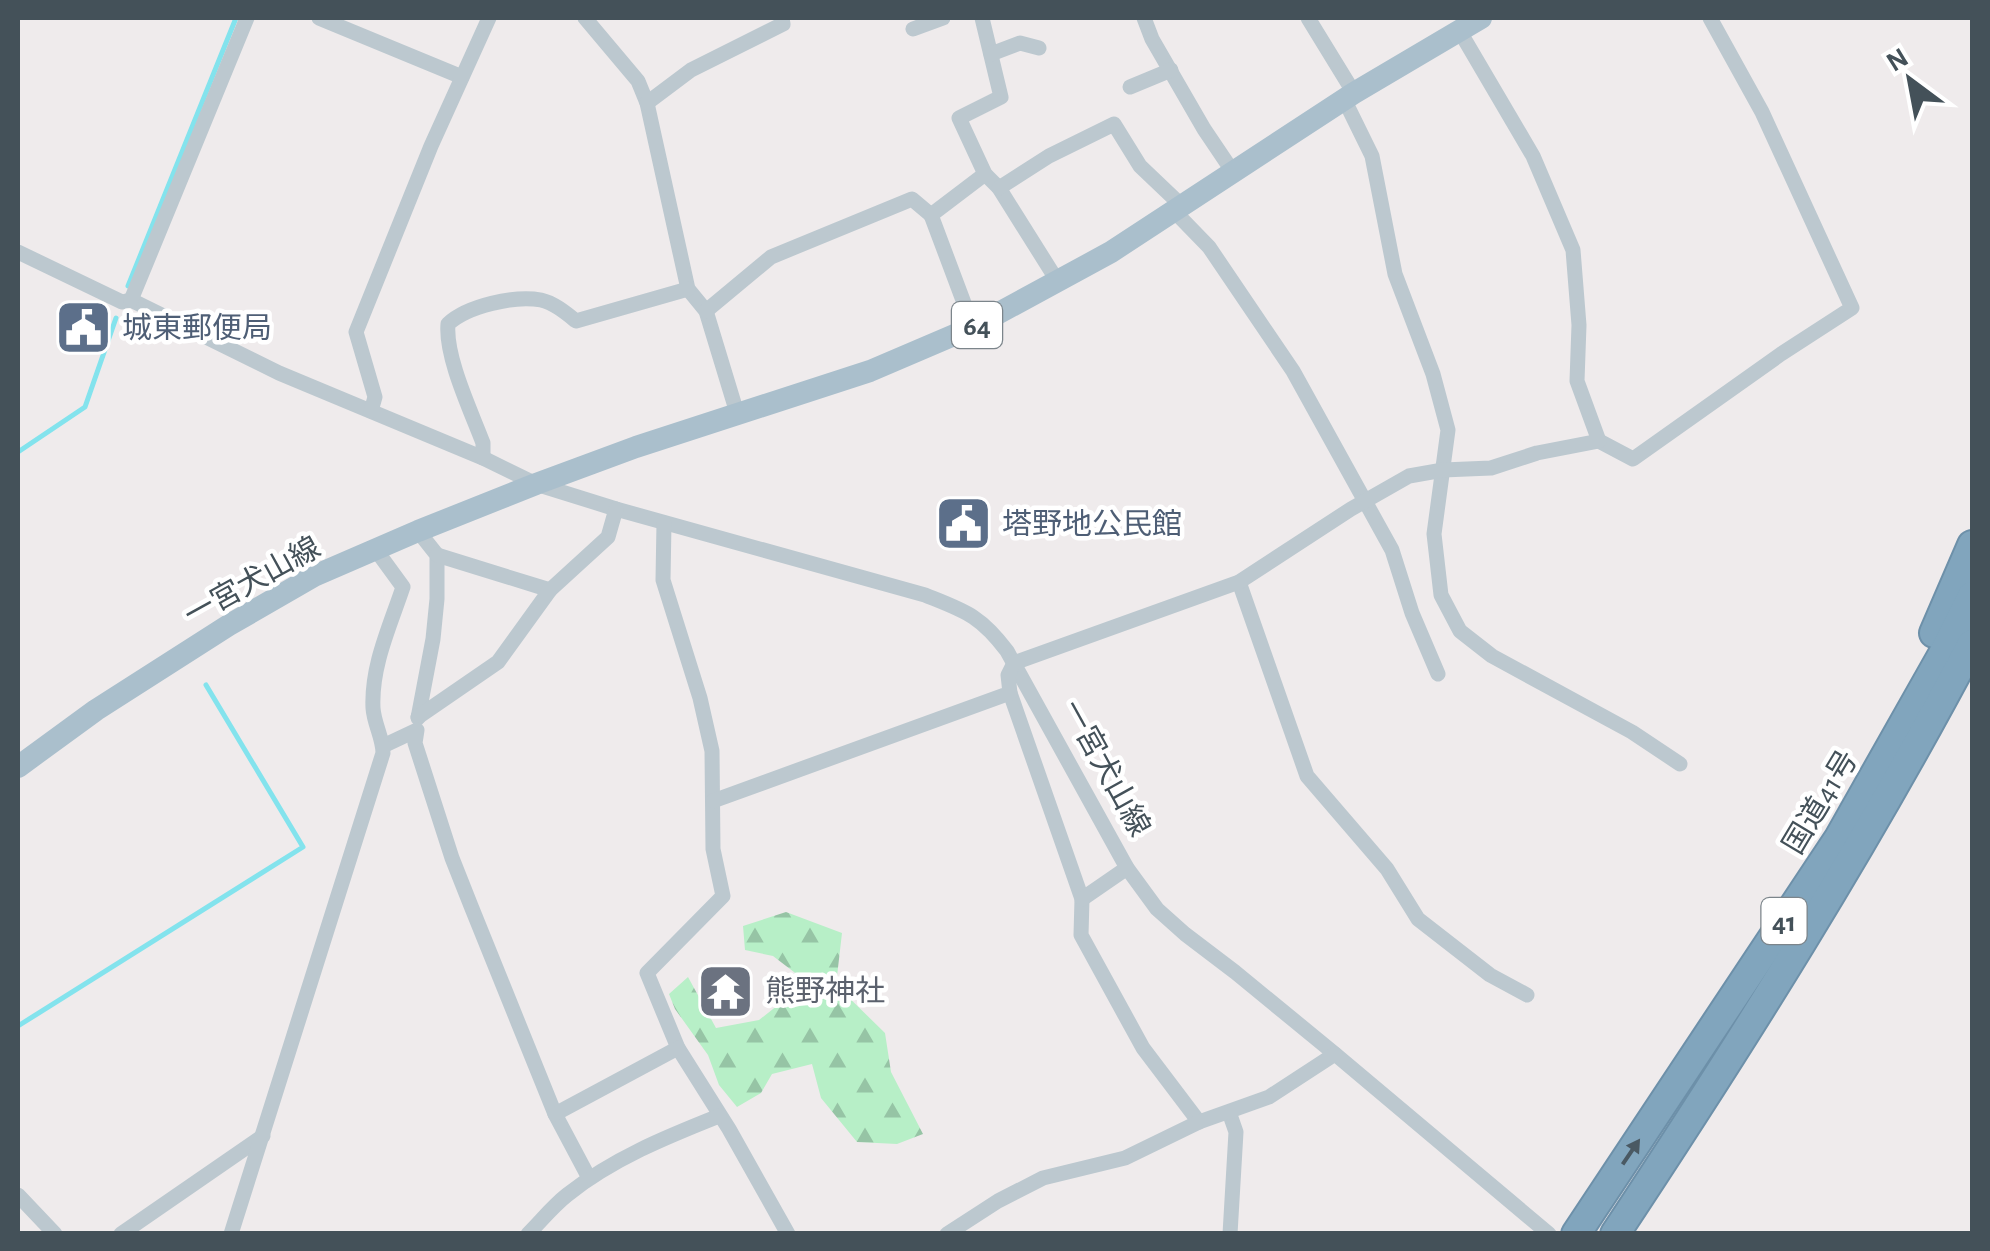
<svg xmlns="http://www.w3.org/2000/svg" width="1990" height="1251" viewBox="0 0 1990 1251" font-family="'Alegreya Sans','Noto Sans JP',sans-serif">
	<defs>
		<pattern id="forest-firs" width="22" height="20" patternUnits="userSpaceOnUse" patternTransform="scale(2.5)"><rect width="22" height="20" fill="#b7efc7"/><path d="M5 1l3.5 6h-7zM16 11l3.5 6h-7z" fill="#96c4a5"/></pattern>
	</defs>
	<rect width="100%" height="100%" fill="#efebec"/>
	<polygon fill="url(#forest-firs)" points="786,912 842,933 836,985 885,1033 891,1072 923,1134 897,1144 857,1142 821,1098 812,1064 772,1074 761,1093 737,1107 719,1085 708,1055 675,1009 669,994 688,977 716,1028 759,1020 807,982 773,956 745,950 743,926"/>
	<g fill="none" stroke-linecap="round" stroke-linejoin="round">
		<g stroke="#83e3ed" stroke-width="5">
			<polyline points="128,286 236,18"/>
			<polyline points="18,452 85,407 116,318"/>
			<polyline points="18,1026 303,847 206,685"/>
		</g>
		<defs>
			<g id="highway">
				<polyline points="1934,633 1972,545"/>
				<polyline points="1576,1234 1839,838 1943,654 1972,596"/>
				<path d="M1615 1234C1742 1042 1865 847 1972 644"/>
			</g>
		</defs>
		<use href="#highway" stroke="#6d90a9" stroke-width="32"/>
		<g stroke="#bcc8cf" stroke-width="15">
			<polyline points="319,18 462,77"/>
			<polyline points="585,18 638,81 647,103 688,289 706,311 737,413"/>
			<polyline points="982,18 1001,97 959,118 985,174 999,188 1058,282"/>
			<polyline points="1144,18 1152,39 1204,129 1233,172"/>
			<polyline points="1308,18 1354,93"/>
			<polyline points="913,29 943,18"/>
			<polyline points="991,54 1020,43 1039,48"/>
			<polyline points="1130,87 1171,70"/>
			<polyline points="1344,99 1372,156 1395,274 1433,374 1448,430 1434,534 1441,595 1460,631 1492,656 1632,732 1680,764"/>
			<polyline points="647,103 691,70 783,24 782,18"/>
			<polyline points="999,188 1049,156 1114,124 1140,166 1182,206"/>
			<polyline points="1174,211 1209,247 1293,371 1392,550 1412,613 1438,674"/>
			<path d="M18 252 122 302 131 300 279 373 483 458 536 484 616 509 925 595C965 611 980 615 1007 651L1127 868 1157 909 1185 934 1235 972 1335 1054 1549 1234"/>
			<polyline points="131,300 247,18"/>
			<polyline points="706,311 771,257 912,199 931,215"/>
			<polyline points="973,327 931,215 985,174"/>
			<polyline points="371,411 375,397 356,332 431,146 489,18"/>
			<polyline points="1599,441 1633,459 1781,354 1852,308 1762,112 1710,18"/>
			<path d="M483 458V443C471 411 445 357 448 324 467 306 515 295 541 300 554 303 566 313 576 321L688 289"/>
			<polyline points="664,523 663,580 700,698 712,751 713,849 723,896 647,973 678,1048 729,1129 788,1234"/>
			<polyline points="418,531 437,555 437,599 433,639 418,718"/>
			<polyline points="437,555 550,590"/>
			<polyline points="1239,582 1307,776 1387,869 1418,919 1490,975 1527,995"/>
			<polyline points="1010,693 1082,899 1081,935 1143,1048 1199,1122"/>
			<polyline points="418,717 498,662 550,590 608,537 616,509"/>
			<polyline points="383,746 417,730 415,743 452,858 471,906 555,1114 589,1178"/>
			<polyline points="713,801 1010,693 1008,675 1014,663 1239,582 1351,509 1409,476 1443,470 1491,468 1537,453 1599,441 1577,381 1579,325 1573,250 1533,156 1459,30"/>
			<polyline points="1082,899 1127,868"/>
			<polyline points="1229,1112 1236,1132 1230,1234"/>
			<polyline points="555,1114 678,1048"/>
			<polyline points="18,1195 55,1234"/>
			<polyline points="121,1234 263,1136"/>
			<path d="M231 1234 383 753C383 738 374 724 373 708 371 666 390 626 403 587L376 550"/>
			<path d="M528 1234C541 1221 553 1206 567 1195 612 1159 666 1137 719 1116"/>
			<polyline points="947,1234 998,1201 1043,1178 1125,1158 1199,1122 1269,1097 1335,1054"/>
		</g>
		<polyline stroke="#aabfcc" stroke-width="22" points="18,767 96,710 229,625 314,576 418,531 536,484 636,447 870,371 973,327 1111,252 1354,93 1481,18"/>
		<use href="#highway" stroke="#81a5bd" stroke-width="28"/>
	</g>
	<defs><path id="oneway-solid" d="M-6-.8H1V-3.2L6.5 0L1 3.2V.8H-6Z" transform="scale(2.5)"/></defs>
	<use fill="#4a5963" href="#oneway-solid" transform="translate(1631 1152) rotate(-56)"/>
	<defs>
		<symbol id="civic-square" viewBox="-11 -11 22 22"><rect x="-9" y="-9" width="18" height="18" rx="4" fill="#5c6f8a" stroke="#fff"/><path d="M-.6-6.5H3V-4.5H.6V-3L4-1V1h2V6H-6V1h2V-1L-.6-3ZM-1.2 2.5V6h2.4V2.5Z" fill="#fff"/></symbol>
		<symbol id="temple-square" viewBox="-11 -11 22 22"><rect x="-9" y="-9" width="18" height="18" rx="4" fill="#6b7280" stroke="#fff"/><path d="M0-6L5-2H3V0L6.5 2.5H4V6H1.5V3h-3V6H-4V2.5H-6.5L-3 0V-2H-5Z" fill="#fff"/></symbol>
	</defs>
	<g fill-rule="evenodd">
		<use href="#civic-square" x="52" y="296" width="63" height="63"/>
		<use href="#civic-square" x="932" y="492" width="63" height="63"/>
		<use href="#temple-square" x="694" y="960" width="63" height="63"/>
	</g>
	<g text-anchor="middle" stroke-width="9" stroke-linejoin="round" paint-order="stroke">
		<g fill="#fff" stroke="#7c858b" stroke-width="2.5">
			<rect x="952" y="302" width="50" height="46" rx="8"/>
			<rect x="1761.5" y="898" width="45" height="46" rx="8"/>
		</g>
		<g font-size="28" font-weight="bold" fill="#445159">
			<text x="977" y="335">64</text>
			<text x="1784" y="931">41</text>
		</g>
		<g font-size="30" fill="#4e5e75" stroke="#fff" text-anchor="start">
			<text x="122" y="338">城東郵便局</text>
			<text x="1002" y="534">塔野地公民館</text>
		</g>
		<g font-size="30" fill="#445159" stroke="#fff">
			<text transform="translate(252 581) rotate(-29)" y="10">一宮犬山線</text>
			<text transform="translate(1106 768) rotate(61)" y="10">一宮犬山線</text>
			<text transform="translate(1820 802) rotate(-59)" y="10">国道41号</text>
		</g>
		<g font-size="30" fill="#5b616d" stroke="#fff" text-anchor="start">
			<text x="765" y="1001">熊野神社</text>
		</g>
	</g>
	<rect width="1990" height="1251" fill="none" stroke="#445159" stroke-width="40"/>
	<g transform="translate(1910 80) rotate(328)" stroke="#ffffff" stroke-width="8" paint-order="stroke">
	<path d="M0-8L18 38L0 25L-18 38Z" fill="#445159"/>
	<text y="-15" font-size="28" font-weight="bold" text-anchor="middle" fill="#445159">N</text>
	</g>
</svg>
